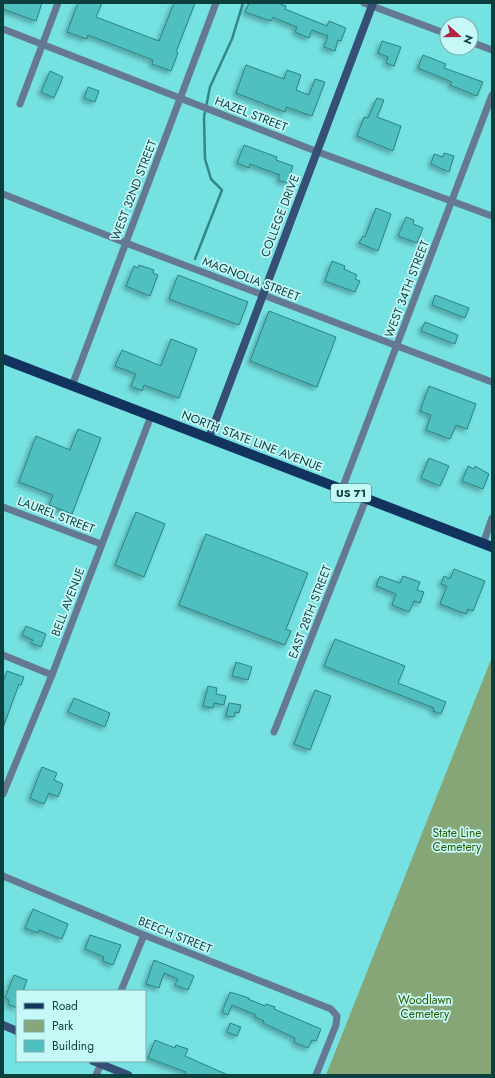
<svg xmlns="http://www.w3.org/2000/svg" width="495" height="1078" viewBox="0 0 495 1078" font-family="Jost,sans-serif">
	<defs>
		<filter id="shadow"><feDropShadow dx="-3" dy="3" stdDeviation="2" flood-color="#0004"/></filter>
	</defs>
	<rect width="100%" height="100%" fill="#75e1e1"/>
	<polygon fill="#86a677" points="492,657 492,1075 326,1075"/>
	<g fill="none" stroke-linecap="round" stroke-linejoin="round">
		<polyline stroke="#348788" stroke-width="2.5" points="195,259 222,190 211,179 205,159 204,117 210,87 232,39 243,3"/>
	</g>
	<g fill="#50bfbf" stroke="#2c8282" filter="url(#shadow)">
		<polygon points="3,3 42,3 36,21 3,9"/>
		<polygon points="78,3 102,3 96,17 159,41 174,3 195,3 176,52 178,53 171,71 152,64 153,60 88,35 87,39 67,32"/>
		<polygon points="249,3 278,3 286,6 285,9 327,26 329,21 346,28 341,41 338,40 335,51 324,47 328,36 312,30 309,38 295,32 297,27 284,22 273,17 271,21 245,12"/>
		<polygon points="382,41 401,47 394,66 386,63 388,57 378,53"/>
		<polygon points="423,55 446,64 444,68 483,82 477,96 450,85 452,82 418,68"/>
		<polygon points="246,65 284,79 287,70 301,75 296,90 309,95 315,79 325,82 312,116 286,107 285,112 236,93"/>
		<polygon points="50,71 63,77 54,98 41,92"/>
		<polygon points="88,87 99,91 95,102 84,98"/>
		<polygon points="377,98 384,100 377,117 401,126 393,151 357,136 364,117 368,118"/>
		<polygon points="244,145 277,157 276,160 293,166 287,183 278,180 280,175 250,164 249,168 237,163"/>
		<polygon points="444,153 454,156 449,172 431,164 434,154 443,157"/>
		<polygon points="376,208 391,214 378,251 359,243 363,236 365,237"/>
		<polygon points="406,217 414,220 413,224 423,228 417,243 398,236"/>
		<polygon points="332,261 345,266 344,269 357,275 355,279 360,281 355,292 325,281"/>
		<polygon points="139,265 154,270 153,273 158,275 150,296 126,286 134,266 138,268"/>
		<polygon points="178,275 248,302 239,325 169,299"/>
		<polygon points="435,295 469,308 465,318 432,305"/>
		<polygon points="269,311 336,337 317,387 250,361"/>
		<polygon points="425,322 458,335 455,344 421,331"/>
		<polygon points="171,339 197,349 179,398 144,385 142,391 131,386 136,374 115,366 122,350 161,366"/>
		<polygon points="429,386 476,404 467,429 456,425 450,439 426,430 431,415 420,411"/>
		<polygon points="78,429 101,438 72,514 49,505 53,495 19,482 36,436 70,450"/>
		<polygon points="429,458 449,466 440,486 421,478"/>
		<polygon points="468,466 474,469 475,466 489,474 483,489 462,481"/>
		<polygon points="136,512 165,524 144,577 115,565"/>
		<polygon points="206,534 308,573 286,629 291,631 285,645 179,605"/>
		<polygon points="454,569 485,581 473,611 468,609 466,614 440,604 447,586 441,584 444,576 450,579"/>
		<polygon points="380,576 400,583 403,576 420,582 417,590 424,592 420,603 414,601 409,612 392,605 396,594 376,586"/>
		<polygon points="26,626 46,634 41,647 31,643 33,640 22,635"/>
		<polygon points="335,639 405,666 398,683 446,702 441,714 433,711 434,708 324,666"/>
		<polygon points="236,662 252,667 248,680 232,676"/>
		<polygon points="7,671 24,677 21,685 19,684 4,725 3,682"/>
		<polygon points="208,686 217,688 216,694 226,696 224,705 214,703 213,708 203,706"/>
		<polygon points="315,690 331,696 310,750 294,744"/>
		<polygon points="74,698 110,713 105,727 68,712"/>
		<polygon points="229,703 241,705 239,713 235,712 234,717 226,716"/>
		<polygon points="42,767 57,773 54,780 63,784 58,797 49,793 44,804 30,798"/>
		<polygon points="33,909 68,924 62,939 39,930 38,933 25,928"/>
		<polygon points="90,935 121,945 113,965 103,961 104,957 85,949"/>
		<polygon points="154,960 194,976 188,990 175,985 178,979 164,973 159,988 146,984"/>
		<polygon points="14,975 27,980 23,991 17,991 17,1008 8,1004 9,1000 5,998"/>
		<polygon points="230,992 249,998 248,999 265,1006 266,1004 275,1007 274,1009 321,1029 316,1041 312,1040 308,1048 294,1042 295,1038 263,1023 264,1021 255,1017 256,1015 232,1005 228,1015 222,1012"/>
		<polygon points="230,1023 241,1027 237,1036 227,1032"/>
		<polygon points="155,1040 175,1048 176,1045 188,1049 185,1056 228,1075 185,1075 186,1072 148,1058"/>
	</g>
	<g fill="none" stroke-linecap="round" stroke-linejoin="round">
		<g stroke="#667992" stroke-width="7">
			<polyline points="364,3 447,34"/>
			<polyline points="3,29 318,152 492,216"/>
			<polyline points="471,42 492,50"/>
			<polyline points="20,104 58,3"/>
			<polyline points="3,194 126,243 492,382"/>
			<polyline points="72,386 216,3"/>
			<polyline points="342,489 492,95"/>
			<polyline points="3,507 101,544"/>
			<polyline points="483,544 492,518"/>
			<polyline points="3,655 52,675"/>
			<polyline points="274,732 366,499"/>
			<polyline points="3,794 52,675 151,416"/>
			<polyline points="3,876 144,935 331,1009 337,1016 336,1025 316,1075"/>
			<polyline points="121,991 144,935"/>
			<polyline points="96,1075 101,1064"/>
		</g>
		<g stroke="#355074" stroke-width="8">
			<polyline points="209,438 373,3"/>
			<polyline points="3,1025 17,1031"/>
			<polyline points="93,1061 128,1075"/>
		</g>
		<polyline stroke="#11335e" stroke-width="10" points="3,359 492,547"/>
	</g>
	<g text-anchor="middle" stroke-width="3.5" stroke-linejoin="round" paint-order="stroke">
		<rect fill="#c7f8f8" stroke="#467676" stroke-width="1" x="331" y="484" width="40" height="18" rx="3"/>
		<g font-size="11" font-weight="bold" fill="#0e3f3f">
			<text x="351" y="497">US 71</text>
		</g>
		<g font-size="12" fill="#0e3f3f" stroke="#c7f8f8">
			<text transform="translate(251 114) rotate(21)" y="4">HAZEL STREET</text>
			<text transform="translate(134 190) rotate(-69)" y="4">WEST 32ND STREET</text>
			<text transform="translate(280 216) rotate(-69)" y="4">COLLEGE DRIVE</text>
			<text transform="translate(251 279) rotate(21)" y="4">MAGNOLIA STREET</text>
			<text transform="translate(407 289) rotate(-69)" y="4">WEST 34TH STREET</text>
			<text transform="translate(252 441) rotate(21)" y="4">NORTH STATE LINE AVENUE</text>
			<text transform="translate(56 515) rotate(21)" y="4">LAUREL STREET</text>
			<text transform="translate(68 602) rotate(-69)" y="4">BELL AVENUE</text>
			<text transform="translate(310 612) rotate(-69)" y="4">EAST 28TH STREET</text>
			<text transform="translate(175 935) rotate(22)" y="4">BEECH STREET</text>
		</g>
		<g font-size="12" fill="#2d5f00" stroke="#c7f8f8">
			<text x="457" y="837">State Line<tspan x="457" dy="14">Cemetery</tspan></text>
			<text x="425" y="1004">Woodlawn<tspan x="425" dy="14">Cemetery</tspan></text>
		</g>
	</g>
	<rect width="495" height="1078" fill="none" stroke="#0e3f3f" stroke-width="8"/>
	<rect x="16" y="990" width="130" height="72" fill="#c7f8f8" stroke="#7daeae"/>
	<rect x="24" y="1003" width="20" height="6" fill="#11335e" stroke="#7daeae"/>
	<text x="52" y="1010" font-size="12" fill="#0e3f3f">Road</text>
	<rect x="24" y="1020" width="20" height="12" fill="#86a677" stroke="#7daeae"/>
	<text x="52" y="1030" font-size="12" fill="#0e3f3f">Park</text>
	<rect x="24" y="1040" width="20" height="12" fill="#50bfbf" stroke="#7daeae"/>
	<text x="52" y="1050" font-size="12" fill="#0e3f3f">Building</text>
	<g transform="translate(459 36) rotate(111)"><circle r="19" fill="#c7f8f8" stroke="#7daeae"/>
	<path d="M0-3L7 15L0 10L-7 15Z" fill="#b42141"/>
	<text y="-6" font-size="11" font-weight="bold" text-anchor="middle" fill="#0e3f3f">N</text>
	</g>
</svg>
